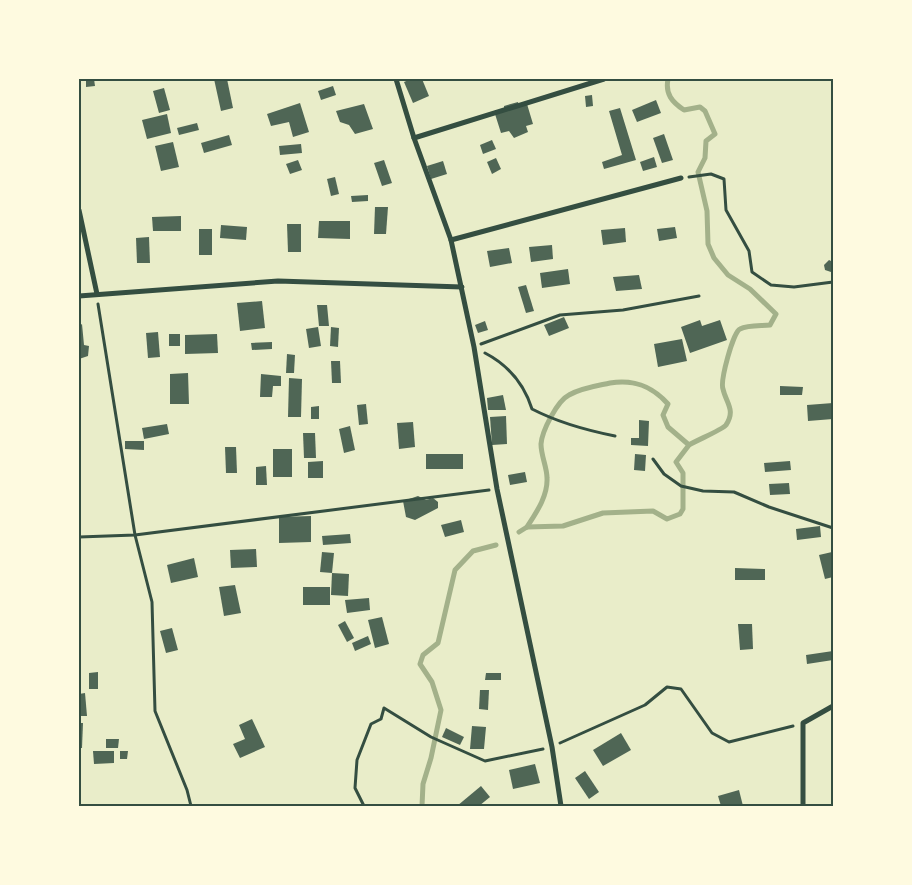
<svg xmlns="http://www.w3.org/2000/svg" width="912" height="885" viewBox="0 0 912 885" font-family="'Exo 2',sans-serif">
	<rect width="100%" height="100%" fill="#e9edc9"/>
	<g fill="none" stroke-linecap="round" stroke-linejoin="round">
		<g stroke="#a3b18a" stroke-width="5">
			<path d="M527 527C536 513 548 496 547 478 547 467 541 456 541 444 542 431 557 401 569 395 581 388 596 386 610 383 634 379 652 386 668 404L663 415 668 427 689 445C697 440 722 430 726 425 736 410 726 403 723 389 720 381 733 332 740 329 748 325 761 326 770 325L776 314 750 289 728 275 714 258 708 244 707 211 698 172 705 158 706 141 715 134 705 111 700 107 684 110C672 102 665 94 668 79"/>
			<polyline points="519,532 527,527 563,526 603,513 653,511 667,519 680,514 683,509 683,473 676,462 689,445"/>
			<polyline points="422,806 423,784 431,758 441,710 432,682 420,664 423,655 438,643 455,570 473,551 496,545"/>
		</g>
	</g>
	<g fill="#4f6655">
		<polygon points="86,79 94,79 95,86 86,87"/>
		<polygon points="214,79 227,79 233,108 221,111"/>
		<polygon points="411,79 422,79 429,96 413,103 404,82"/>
		<polygon points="333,86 336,95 321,100 318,91"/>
		<polygon points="164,88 170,110 159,113 153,91"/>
		<polygon points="592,95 593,106 586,107 585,96"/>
		<polygon points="656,100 661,113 637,122 632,110"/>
		<polygon points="518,102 519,106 527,104 533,124 526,126 528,132 514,138 509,131 501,133 495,114 504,111 504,106"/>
		<polygon points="300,103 309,132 293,137 289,122 271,126 267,114"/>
		<polygon points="364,104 373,129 355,134 349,125 340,122 336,111"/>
		<polygon points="620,108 636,160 604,169 602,162 622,155 609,111"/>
		<polygon points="167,114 171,133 147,139 142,120"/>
		<polygon points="197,123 199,130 179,135 177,128"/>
		<polygon points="664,134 673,160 662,163 653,138"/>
		<polygon points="229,135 232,145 204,153 201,143"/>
		<polygon points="492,140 496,149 483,154 480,145"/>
		<polygon points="173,142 179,167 161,171 155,146"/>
		<polygon points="301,144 302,153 280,155 279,146"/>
		<polygon points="654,157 657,167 643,171 640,162"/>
		<polygon points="496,158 501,169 492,174 487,162"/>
		<polygon points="298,160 302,170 290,174 286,164"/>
		<polygon points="384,160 392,183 382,186 374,163"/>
		<polygon points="443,161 447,174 431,179 427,166"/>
		<polygon points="335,177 339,194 331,196 327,179"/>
		<polygon points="368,195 368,201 352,202 351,196"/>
		<polygon points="375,207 388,207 386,234 374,234"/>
		<polygon points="181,216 181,231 153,231 152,217"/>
		<polygon points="319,221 350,221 350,239 318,238"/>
		<polygon points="287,224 301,224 301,252 288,252"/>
		<polygon points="221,225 247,227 246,240 220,238"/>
		<polygon points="675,227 677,238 659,241 657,229"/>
		<polygon points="625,228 626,242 603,245 601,230"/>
		<rect x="199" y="229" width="13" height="26"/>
		<polygon points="149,237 150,263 137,263 136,238"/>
		<polygon points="552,245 553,259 531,262 529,247"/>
		<polygon points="509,248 512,263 490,267 487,251"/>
		<polygon points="829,260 833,262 833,271 831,272 825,270 824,265"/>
		<polygon points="568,269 570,284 542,288 540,273"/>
		<polygon points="639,275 642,289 616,291 613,277"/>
		<polygon points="526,285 534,311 526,313 518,287"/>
		<polygon points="262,301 265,328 240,331 237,303"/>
		<polygon points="317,305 327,305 329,326 319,326"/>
		<polygon points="564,317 569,328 549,336 544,325"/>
		<polygon points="700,320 702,326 720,320 727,340 690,353 681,327"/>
		<polygon points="485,321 488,330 478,333 475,325"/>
		<polygon points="82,324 84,345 89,346 88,356 79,359 79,326"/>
		<polygon points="318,327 321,346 309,348 306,329"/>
		<polygon points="331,327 339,328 338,347 330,346"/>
		<polygon points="158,332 160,357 148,358 146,333"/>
		<rect x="169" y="334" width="11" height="12"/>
		<polygon points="217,334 218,353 185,354 185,335"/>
		<polygon points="682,339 687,361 658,367 654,344"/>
		<polygon points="272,342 272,349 252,350 251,343"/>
		<polygon points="287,354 295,355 294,373 286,373"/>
		<polygon points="331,361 340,361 341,383 332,383"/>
		<polygon points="188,373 189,404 170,404 170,374"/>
		<polygon points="261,374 281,376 281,386 273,386 272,397 260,397"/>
		<polygon points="289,378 302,379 301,417 288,417"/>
		<polygon points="780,386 803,387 802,395 780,395"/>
		<polygon points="503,395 506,410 488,410 487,398"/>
		<polygon points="833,403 833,419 808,421 807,405"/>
		<polygon points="366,404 368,424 359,425 357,405"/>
		<polygon points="319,406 319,419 311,419 311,407"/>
		<polygon points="506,416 507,444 492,445 490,417"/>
		<polygon points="639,420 649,421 648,446 631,445 631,438 639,438"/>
		<polygon points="413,422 415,447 399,449 397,423"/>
		<polygon points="167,424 169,434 144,439 142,428"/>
		<polygon points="350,426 355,450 344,453 339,429"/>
		<polygon points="303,433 315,433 316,458 304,458"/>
		<polygon points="125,441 144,441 144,450 125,449"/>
		<polygon points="225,447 236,447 237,473 226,473"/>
		<rect x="273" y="449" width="19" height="28"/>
		<rect x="426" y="454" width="37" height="15"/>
		<polygon points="635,454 646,455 645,471 634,470"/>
		<polygon points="323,461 323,478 308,478 308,462"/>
		<polygon points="790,461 791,470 765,472 764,463"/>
		<polygon points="266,466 267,485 256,485 256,467"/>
		<polygon points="525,472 527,482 510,485 508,475"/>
		<polygon points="789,483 790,494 770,495 769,484"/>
		<polygon points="418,496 426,500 433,498 438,502 438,508 415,520 406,517 403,501"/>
		<polygon points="311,516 311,542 279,543 279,517"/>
		<polygon points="461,520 464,532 445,537 441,525"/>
		<polygon points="820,526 821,537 797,540 796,529"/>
		<polygon points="350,534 351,543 323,545 322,536"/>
		<polygon points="256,549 257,567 231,568 230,550"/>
		<polygon points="322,552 334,553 332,573 320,572"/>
		<polygon points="832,552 833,577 825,579 819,555"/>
		<polygon points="194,558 198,577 171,583 167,565"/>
		<polygon points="735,568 765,569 765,580 735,580"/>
		<polygon points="332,573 349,574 348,596 331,595"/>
		<polygon points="235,585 241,613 224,616 219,587"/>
		<rect x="303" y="587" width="27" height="18"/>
		<polygon points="369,598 370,610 347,613 345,600"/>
		<polygon points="382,617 389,644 375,648 368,620"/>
		<polygon points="345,621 354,638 347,642 338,625"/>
		<polygon points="738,624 752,624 753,649 740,650"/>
		<polygon points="172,628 178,650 166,653 160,631"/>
		<polygon points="368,636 371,644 355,651 352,643"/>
		<polygon points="833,651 833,660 807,664 806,655"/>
		<polygon points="98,672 98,689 89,689 89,673"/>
		<polygon points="486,673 501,673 501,680 485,680"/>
		<polygon points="480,690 489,690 488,710 479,709"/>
		<polygon points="85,693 87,716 79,716 79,694"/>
		<polygon points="252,719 265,747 240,758 233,744 245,739 239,725"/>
		<polygon points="79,723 83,723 82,748 79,748"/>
		<polygon points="472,726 486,727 484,749 470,749"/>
		<polygon points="446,728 464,737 460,745 442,737"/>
		<polygon points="621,733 631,750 603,766 593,750"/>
		<polygon points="106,739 119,739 118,748 106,748"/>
		<polygon points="93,751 114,751 114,763 94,764"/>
		<polygon points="120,751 128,751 127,759 120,759"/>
		<polygon points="535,764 540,783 513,789 509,770"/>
		<polygon points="585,771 599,792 589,799 575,778"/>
		<polygon points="481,786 490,797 479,806 457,806"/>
		<polygon points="739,790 743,806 721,806 718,796"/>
	</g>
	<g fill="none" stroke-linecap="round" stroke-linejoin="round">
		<g stroke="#344e41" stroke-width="3">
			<polyline points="689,177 711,174 724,179 726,210 749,251 752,272 771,285 794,287 833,282"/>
			<polyline points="98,304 135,535 152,602 155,711 187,790 191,806"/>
			<polyline points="481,344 560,315 623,310 699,296"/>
			<path d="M485 353C508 365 524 384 532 409 559 423 585 430 615 436"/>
			<polyline points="653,459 664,474 681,486 703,491 734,492 769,507 833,528"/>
			<polyline points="79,537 135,535 489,490"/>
			<polyline points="560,743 645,705 667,687 681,689 712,733 729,742 793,726"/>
			<polyline points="364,806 355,788 357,760 371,724 381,719 384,708 431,737 485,761 543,749"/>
		</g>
		<g stroke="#344e41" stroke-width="5">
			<polyline points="396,79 414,138 451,240 474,347 497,489 552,747 561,806"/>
			<polyline points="414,138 604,79"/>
			<polyline points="79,210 97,294"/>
			<polyline points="451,240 681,178"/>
			<polyline points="79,296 278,281 462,287"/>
			<polyline points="803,806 803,723 833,706"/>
		</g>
	</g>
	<rect width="912" height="885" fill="none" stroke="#fefae0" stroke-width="160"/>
	<rect x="80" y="80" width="752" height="725" fill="none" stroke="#344e41" stroke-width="2"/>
</svg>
